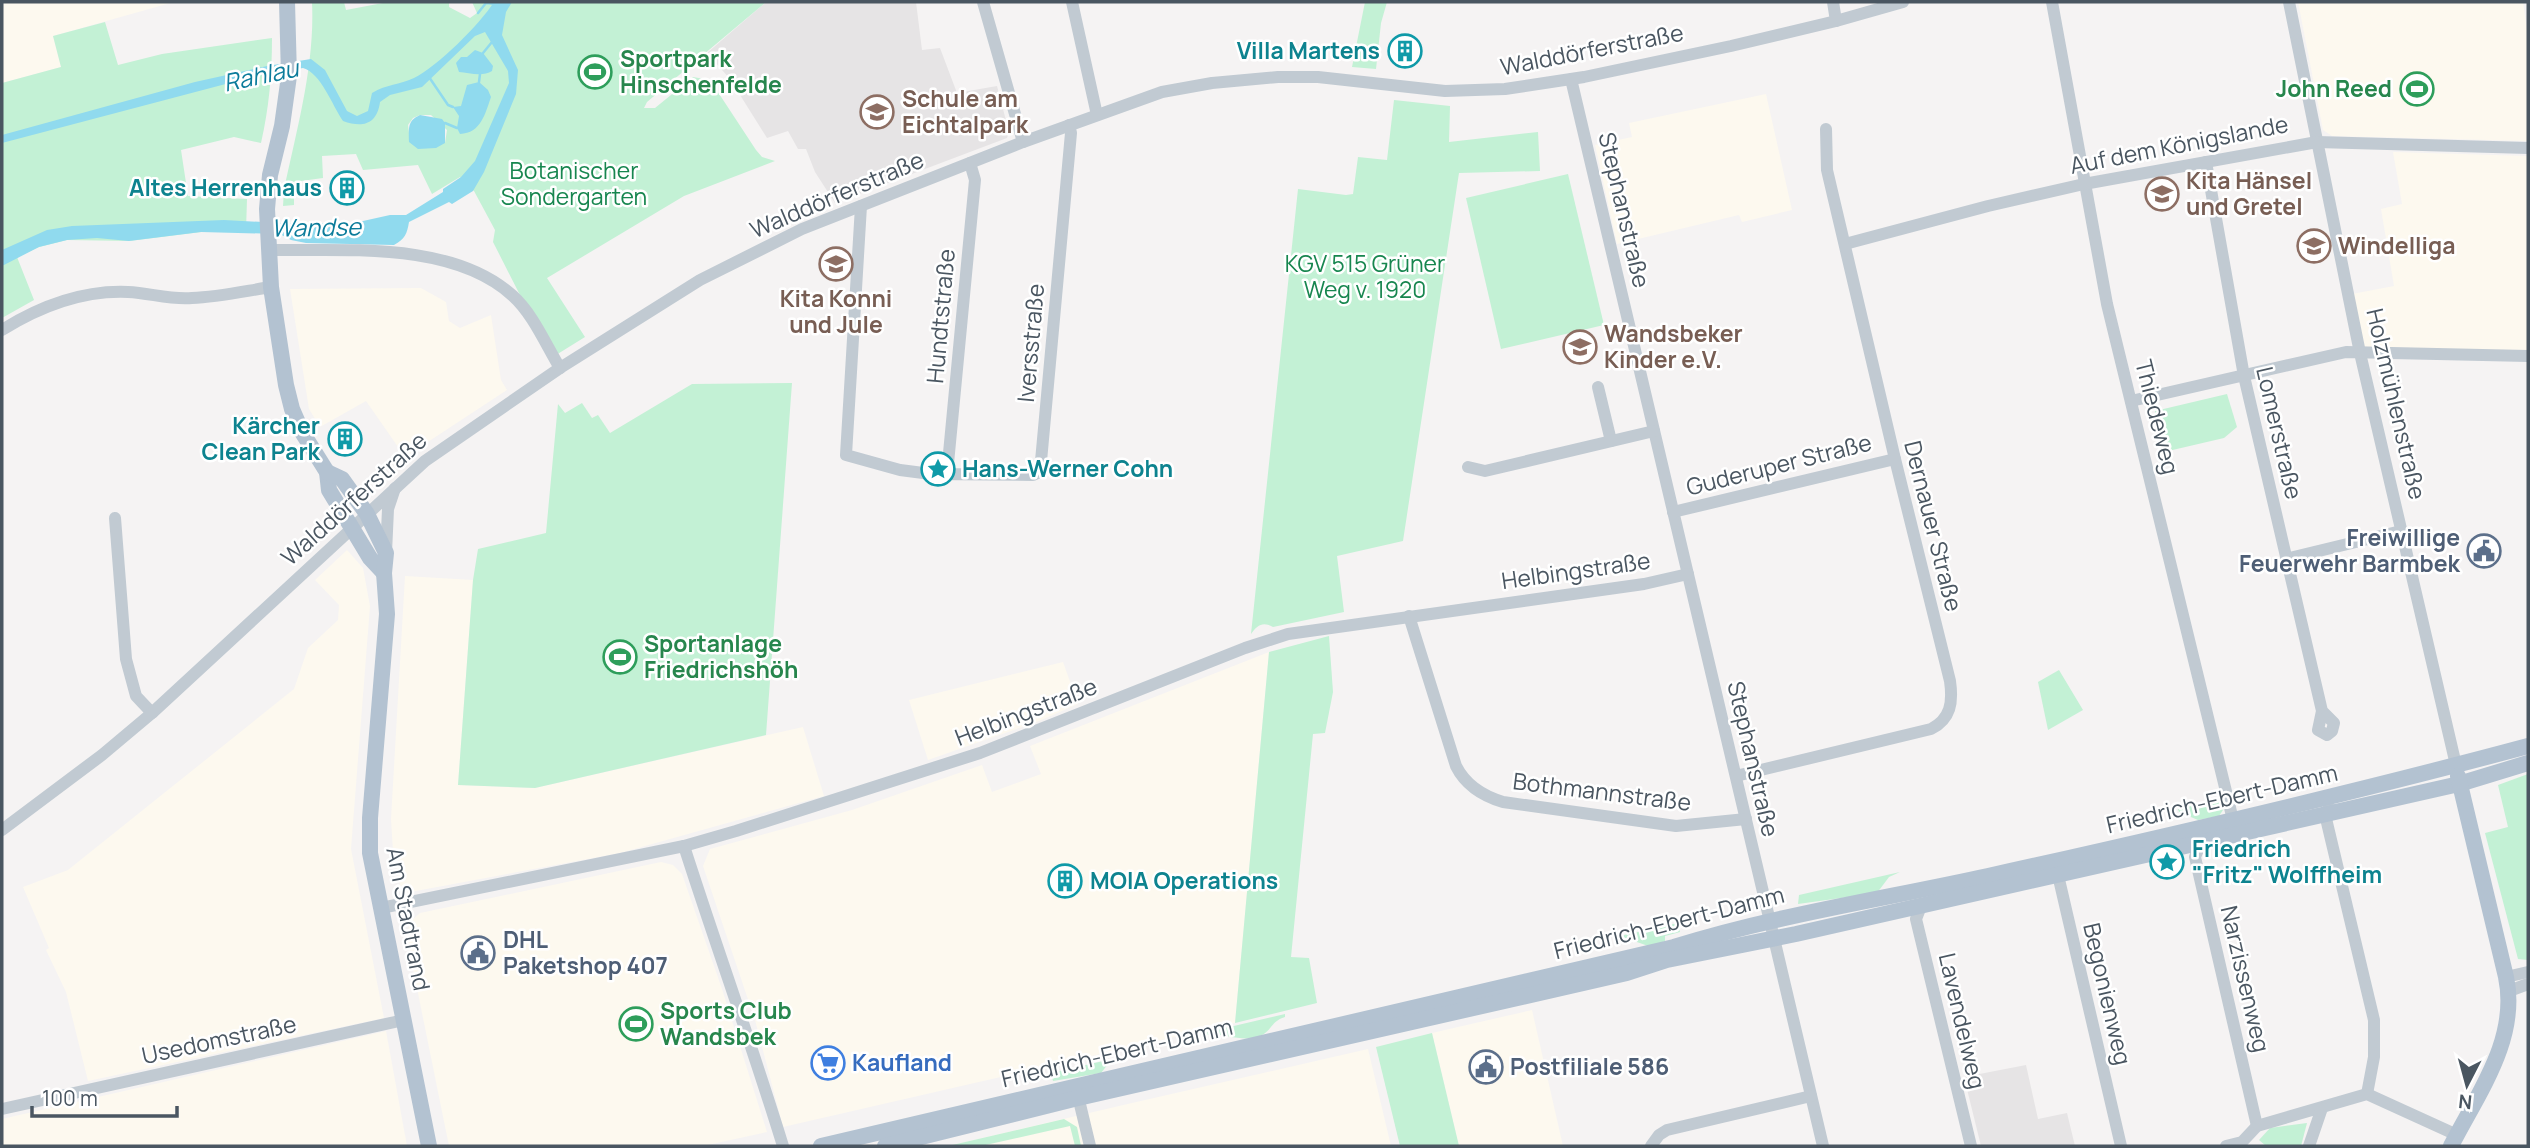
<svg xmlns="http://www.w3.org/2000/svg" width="2530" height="1148" viewBox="0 0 2530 1148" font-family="Manrope,sans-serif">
	<rect width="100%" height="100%" fill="#f5f3f3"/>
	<g fill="#fdf9ef">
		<polygon points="2,2 174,2 53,36 61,67 2,83"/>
		<polygon points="2298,2 2523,2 2528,37 2528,141 2332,136 2323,130"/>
		<polygon points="1766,94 1792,210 1742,222 1739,215 1617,244 1595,145 1632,137 1629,123"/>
		<polygon points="2393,152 2528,156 2528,351 2364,349 2352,294 2394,286 2381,209 2402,204"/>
		<polygon points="421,288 446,302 449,321 460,328 491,315 501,380 507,390 405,457 366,401 320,427 309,409 290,289"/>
		<polygon points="347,550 363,568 370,606 351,849 384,1018 88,1081 66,992 46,950 49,948 23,887 68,870 294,689 308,648 338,620 339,605 315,580"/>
		<polygon points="405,576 473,580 458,785 535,788 803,727 824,796 620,853 405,893 401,889 393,852 391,819"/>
		<polygon points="1269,652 1235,1023 783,1127 755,1020 703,866 710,849 852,810 982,765 992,792 1041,774 1030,746"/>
		<polygon points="1063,662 1078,704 1039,721 928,760 909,700"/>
		<polygon points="661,862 673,865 682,874 722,989 767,1132 703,1146 449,1146 406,934 412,920 420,913"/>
		<polygon points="1532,1010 1563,1146 1459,1146 1432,1033"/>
		<polygon points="386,1031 407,1146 2,1146 2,1119"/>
		<polygon points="1368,1049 1391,1146 948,1146 1132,1103"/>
	</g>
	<g fill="#e6e4e5">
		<polygon points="766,2 916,2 922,50 940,48 957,93 997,86 1009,132 1007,138 835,203 815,172 806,149 798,149 788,131 767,138 730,79 707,53"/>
		<polygon points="2026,1065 2038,1119 2067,1113 2075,1146 1981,1146 1964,1077"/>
	</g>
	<g fill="#c3f1d5" fill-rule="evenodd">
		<path d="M312 2H344L346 10 388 2H449V7L470 18 477 13 472 2H766L647 102 644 108H655L693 77 710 80 756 150 762 157 775 161 684 196 547 278 585 337 556 355 521 297 493 242 495 230 474 191 460 177 432 194 418 165 363 170 356 154 322 156 323 178 301 181V188L294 190V205L283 206 284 190C297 128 315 65 312 2ZM420 115H431L447 130 445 143 409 133 408 125 413 118Z"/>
		<polygon points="1365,2 1387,2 1381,23 1376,69 1352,67"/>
		<path d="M105 22 118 65 162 54 272 38C272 75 269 108 261 143L234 137 181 150 188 196 247 199 246 231 201 232 129 241 67 240 39 247 17 257 34 300 2 318V83L61 67 53 36Z"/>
		<path d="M1394 100 1450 106 1449 142 1538 132 1540 171 1459 173 1403 541 1337 556 1344 612 1273 627C1263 621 1257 625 1251 634L1298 189 1346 195 1353 194 1358 157 1387 160Z"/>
		<polygon points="1568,174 1604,325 1501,349 1466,198"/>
		<polygon points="792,383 766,735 535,788 458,785 473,580 478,549 546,533 558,404 565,413 582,403 592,418 598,415 610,433 692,384"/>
		<polygon points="2227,394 2237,427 2224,438 2164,452 2155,411"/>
		<polygon points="1329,636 1333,692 1325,733 1313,734 1291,957 1309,958 1317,1003 1235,1023 1269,652"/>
		<polygon points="2059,670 2083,710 2048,730 2038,682"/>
		<polygon points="2528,774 2528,960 2518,959 2485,833 2508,827 2498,785"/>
		<polygon points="2224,799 2225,807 2219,816 2198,820 2179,812 2178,809"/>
		<polygon points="1900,872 1889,877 1877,893 1798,904 1799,895"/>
		<polygon points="1678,923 1680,932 1665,936 1665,941 1651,947 1620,936"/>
		<path d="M1285 1014V1017C1271 1021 1271 1032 1260 1036 1241 1043 1224 1032 1205 1035L1204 1033Z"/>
		<polygon points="1432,1033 1459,1146 1400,1146 1376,1047"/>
		<polygon points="1112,1059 1101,1073 1053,1081 1051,1073"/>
		<polygon points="1064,1119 1077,1127 1081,1146 1075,1146 1070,1126 981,1146 948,1146"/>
		<polygon points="2307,1123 2301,1146 2266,1146 2259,1140 2270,1128"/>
	</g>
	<g fill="#90daee">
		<path d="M494 2H512L506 12 502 35 518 70 516 94 484 172 473 191 452 204 449 202 409 222C407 234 405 239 394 245L306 243 291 240 280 234 201 232 129 241 97 238 67 240 39 247 2 266V250L47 230 72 226 224 220 282 223H354L390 215H406L443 192V189L461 177 475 161 509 83 508 71 485 32 475 36 422 87 390 95 380 102C377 125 362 128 343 121 332 105 321 73 303 68L256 76 2 143V135L195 82 267 66 311 59 325 70 347 111 357 116 368 111 372 93C387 84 399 85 414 78 438 66 479 25 494 2Z"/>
		<path d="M475 50 483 53 493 66 492 71C483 77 469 73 459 72L456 63 461 57H467Z"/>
		<path d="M479 82 488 90 491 97C485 114 481 133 460 134L457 128 459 116 453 107 461 106 467 85Z"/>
		<path d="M420 115 442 119 445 123V143L436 148 418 149 409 142C409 128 407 121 420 115Z"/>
	</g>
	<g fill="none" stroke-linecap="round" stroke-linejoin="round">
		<g stroke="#90daee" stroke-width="2.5">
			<polyline points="478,13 486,3 495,4"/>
			<polyline points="483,53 492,42"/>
			<polyline points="429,77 448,105 453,107"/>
			<polyline points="479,82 480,74"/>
			<polyline points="445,123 457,128"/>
		</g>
		<g stroke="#c1cad2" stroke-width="12">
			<polyline points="983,2 1023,142"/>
			<polyline points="1072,2 1097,115"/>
			<polyline points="1833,2 1836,21"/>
			<polyline points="2052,2 2107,304 2233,820 2232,827"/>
			<polyline points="2289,2 2360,353 2456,765"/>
			<polyline points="1571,79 1823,1146"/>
			<polyline points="2206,162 2244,376 2322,711 2334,723 2332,731 2327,735 2318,730 2322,711"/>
			<polyline points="861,206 846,455 900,470 931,474 1033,475 1040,472 1071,133 1069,125"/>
			<polyline points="1845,244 1988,206 2084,184 2317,142 2528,148"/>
			<path d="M269 250C346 251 453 241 513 296 533 314 546 345 560 368"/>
			<path d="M2 330C39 307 83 290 128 292 150 293 170 300 192 298 218 297 245 291 271 287"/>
			<polyline points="1598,387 1611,441"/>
			<polyline points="2131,401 2346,352 2528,356"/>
			<polyline points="1468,467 1485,471 1654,431"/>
			<polyline points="947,474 975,180 970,163"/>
			<polyline points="1673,512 1895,459"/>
			<polyline points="115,518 126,659 136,696 152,713"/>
			<polyline points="386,553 388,509 395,488"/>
			<polyline points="2286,559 2401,531"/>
			<path d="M1409 616 1456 766C1466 786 1483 796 1503 802L1676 826 1746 819"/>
			<path d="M1736 776 1931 729C1951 719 1953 702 1950 681L1895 459 1827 170 1826 129"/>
			<polyline points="2329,808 2325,814 2328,827 2374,1020 2374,1057 2367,1094"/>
			<polyline points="2,830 102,755 152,713 425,461 560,368 700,280 802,229 1023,142 1162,92 1212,83 1278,77 1318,77 1445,91 1505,89 1584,77 1731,46 1836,21 1903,2"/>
			<polyline points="2201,842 2195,857 2257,1126"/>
			<path d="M684 846C716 946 752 1045 783 1146"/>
			<polyline points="2063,869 2058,875 2121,1146"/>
			<polyline points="1921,906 1916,919 1971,1146"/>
			<polyline points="381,908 684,846 736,831 980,753 1245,648 1288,634 1644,584 1688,574"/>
			<polyline points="2506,977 2528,972"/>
			<polyline points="2509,991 2528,984"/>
			<polyline points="1077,1092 1090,1146"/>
			<polyline points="2,1109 404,1020"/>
			<polyline points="1651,1146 1659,1135 1667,1130 1811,1096"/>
			<polyline points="2226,1146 2242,1142 2257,1126 2367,1094 2457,1135"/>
			<polyline points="2309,1146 2322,1108"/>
		</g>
		<g stroke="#b3c2d1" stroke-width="16">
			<polyline points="287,2 289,76 282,126 270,175 267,209 271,287 286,385 292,409 302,432 327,472 329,490 370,558 384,573"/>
			<polyline points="327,472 342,479 367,514 386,553 384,573 387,614 370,818 370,853 429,1146"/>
			<path d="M821 1146 1674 947C1777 915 1883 899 1988 876 2169 836 2349 794 2528 746"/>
			<polyline points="885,1146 1078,1098 1627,973 1667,960 1796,934 2459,784 2528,763"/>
			<path d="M2451 1146C2478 1093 2519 1039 2506 977L2458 776"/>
		</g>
	</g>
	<defs>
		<symbol id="building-ring" viewBox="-11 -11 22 22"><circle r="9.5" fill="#fff" stroke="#0f9aa8" stroke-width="1.5"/><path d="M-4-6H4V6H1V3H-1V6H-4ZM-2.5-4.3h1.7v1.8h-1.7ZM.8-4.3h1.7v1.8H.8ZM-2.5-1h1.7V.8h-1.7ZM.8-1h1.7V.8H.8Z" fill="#0f9aa8"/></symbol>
		<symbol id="stadium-ring" viewBox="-11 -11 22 22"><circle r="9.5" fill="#fff" stroke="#2e9e5b" stroke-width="1.5"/><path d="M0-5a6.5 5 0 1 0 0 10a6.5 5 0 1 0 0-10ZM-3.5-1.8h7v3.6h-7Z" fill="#2e9e5b"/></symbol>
		<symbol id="school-ring" viewBox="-11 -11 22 22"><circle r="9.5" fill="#fff" stroke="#8d6e63" stroke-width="1.5"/><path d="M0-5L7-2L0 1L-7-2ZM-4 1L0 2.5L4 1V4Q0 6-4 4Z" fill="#8d6e63"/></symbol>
		<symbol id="sight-ring" viewBox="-11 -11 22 22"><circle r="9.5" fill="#fff" stroke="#0f9aa8" stroke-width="1.5"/><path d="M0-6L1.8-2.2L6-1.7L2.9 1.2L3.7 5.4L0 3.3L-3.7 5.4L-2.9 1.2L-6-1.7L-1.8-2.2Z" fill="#0f9aa8"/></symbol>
		<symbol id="civic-ring" viewBox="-11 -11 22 22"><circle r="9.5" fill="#fff" stroke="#5c6f8a" stroke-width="1.5"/><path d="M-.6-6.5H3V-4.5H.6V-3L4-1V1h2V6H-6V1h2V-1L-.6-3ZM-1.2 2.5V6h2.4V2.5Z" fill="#5c6f8a"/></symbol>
		<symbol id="supermarket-ring" viewBox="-11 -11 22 22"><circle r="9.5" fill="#fff" stroke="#3f7fe0" stroke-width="1.5"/><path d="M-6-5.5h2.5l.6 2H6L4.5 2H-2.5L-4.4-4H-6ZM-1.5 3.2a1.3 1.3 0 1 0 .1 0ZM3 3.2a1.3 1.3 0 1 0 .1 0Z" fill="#3f7fe0"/></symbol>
	</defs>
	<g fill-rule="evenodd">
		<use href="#building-ring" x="1386" y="32" width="38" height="38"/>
		<use href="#stadium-ring" x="576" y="53" width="38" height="38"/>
		<use href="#stadium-ring" x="2398" y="70" width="38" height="38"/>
		<use href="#school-ring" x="858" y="93" width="38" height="38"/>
		<use href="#building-ring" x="328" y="169" width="38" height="38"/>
		<use href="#school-ring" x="2143" y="175" width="38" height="38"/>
		<use href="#school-ring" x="2295" y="227" width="38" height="38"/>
		<use href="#school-ring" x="817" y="245" width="38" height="38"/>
		<use href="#school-ring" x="1561" y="328" width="38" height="38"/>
		<use href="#building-ring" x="326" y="420" width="38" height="38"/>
		<use href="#sight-ring" x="919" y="450" width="38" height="38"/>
		<use href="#civic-ring" x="2465" y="532" width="38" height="38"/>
		<use href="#stadium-ring" x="601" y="638" width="38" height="38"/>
		<use href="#sight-ring" x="2148" y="843" width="38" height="38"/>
		<use href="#building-ring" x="1046" y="862" width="38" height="38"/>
		<use href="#civic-ring" x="459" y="934" width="38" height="38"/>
		<use href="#stadium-ring" x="617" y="1005" width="38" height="38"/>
		<use href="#supermarket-ring" x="809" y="1044" width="38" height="38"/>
		<use href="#civic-ring" x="1467" y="1048" width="38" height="38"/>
	</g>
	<g text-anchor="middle" stroke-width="5" stroke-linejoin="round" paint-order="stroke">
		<g font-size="23" fill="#4a5661" stroke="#fff">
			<text transform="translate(1592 50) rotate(-11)" y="8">Walddörferstraße</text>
			<text transform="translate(2179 145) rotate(-11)" y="8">Auf dem Königslande</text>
			<text transform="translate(837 195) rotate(-23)" y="8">Walddörferstraße</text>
			<text transform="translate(1624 210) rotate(77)" y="8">Stephanstraße</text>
			<text transform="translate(941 316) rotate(-85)" y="8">Hundtstraße</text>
			<text transform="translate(1031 343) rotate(-85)" y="8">Iversstraße</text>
			<text transform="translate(2396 404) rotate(77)" y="8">Holzmühlenstraße</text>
			<text transform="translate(2157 417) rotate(76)" y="8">Thiedeweg</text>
			<text transform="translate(2279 433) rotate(77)" y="8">Lomerstraße</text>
			<text transform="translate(1779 465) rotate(-14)" y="8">Guderuper Straße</text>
			<text transform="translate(354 499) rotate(-42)" y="8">Walddörferstraße</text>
			<text transform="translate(1933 526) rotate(76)" y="8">Dernauer Straße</text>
			<text transform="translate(1576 571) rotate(-8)" y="8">Helbingstraße</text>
			<text transform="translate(1026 712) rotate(-21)" y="8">Helbingstraße</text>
			<text transform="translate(1753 759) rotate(77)" y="8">Stephanstraße</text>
			<text transform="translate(1602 792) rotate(7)" y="8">Bothmannstraße</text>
			<text transform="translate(2222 799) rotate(-13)" y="8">Friedrich-Ebert-Damm</text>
			<text transform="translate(408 919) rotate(79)" y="8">Am Stadtrand</text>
			<text transform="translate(1669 923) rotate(-14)" y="8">Friedrich-Ebert-Damm</text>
			<text transform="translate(2245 979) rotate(77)" y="8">Narzissenweg</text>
			<text transform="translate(2107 994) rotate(77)" y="8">Begonienweg</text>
			<text transform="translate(1962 1021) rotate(77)" y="8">Lavendelweg</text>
			<text transform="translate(219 1040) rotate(-12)" y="8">Usedomstraße</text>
			<text transform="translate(1117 1053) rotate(-13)" y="8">Friedrich-Ebert-Damm</text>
		</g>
		<g font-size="23" font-weight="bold" fill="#0d838f" stroke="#fff" text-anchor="end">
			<text x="1380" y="59">Villa Martens</text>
			<text x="322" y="196">Altes Herrenhaus</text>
			<text x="320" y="434">Kärcher<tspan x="320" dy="26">Clean Park</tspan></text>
			<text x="962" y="477" text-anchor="start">Hans-Werner Cohn</text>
			<text x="2192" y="857" text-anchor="start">Friedrich<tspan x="2192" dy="26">"Fritz" Wolffheim</tspan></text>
			<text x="1090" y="889" text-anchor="start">MOIA Operations</text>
		</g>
		<g font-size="23" font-weight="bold" fill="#27864d" stroke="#fff" text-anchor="start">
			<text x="620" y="67">Sportpark<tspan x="620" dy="26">Hinschenfelde</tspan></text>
			<text x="2392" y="97" text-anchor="end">John Reed</text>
			<text x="644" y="652">Sportanlage<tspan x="644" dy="26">Friedrichshöh</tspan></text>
			<text x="660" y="1019">Sports Club<tspan x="660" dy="26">Wandsbek</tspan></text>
		</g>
		<g font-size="23" font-weight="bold" fill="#785e54" stroke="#fff" text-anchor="start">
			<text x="902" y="107">Schule am<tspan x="902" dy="26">Eichtalpark</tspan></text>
			<text x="2186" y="189">Kita Hänsel<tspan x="2186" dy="26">und Gretel</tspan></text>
			<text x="2338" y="254">Windelliga</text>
			<text x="836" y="307" text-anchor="middle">Kita Konni<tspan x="836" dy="26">und Jule</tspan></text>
			<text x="1604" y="342">Wandsbeker<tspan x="1604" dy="26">Kinder e.V.</tspan></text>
		</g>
		<g font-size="23" fill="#17864f" stroke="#fff">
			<text x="574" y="179">Botanischer<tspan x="574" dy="26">Sondergarten</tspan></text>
			<text x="1365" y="272">KGV 515 Grüner<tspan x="1365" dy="26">Weg v. 1920</tspan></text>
		</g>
		<g font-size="23" font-weight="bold" fill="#4e5e75" stroke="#fff" text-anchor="start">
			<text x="2460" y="546" text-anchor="end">Freiwillige<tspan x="2460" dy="26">Feuerwehr Barmbek</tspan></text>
			<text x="503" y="948">DHL<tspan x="503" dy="26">Paketshop 407</tspan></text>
			<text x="1510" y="1075">Postfiliale 586</text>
		</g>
		<g font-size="23" font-weight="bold" fill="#366cbe" stroke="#fff" text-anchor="start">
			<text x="852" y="1071">Kaufland</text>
		</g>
		<g font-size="24" font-style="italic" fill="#0c7c9b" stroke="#fff">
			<text transform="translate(261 76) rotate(-12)" y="8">Rahlau</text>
			<text transform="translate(316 228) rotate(-1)" y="8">Wandse</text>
		</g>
	</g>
	<rect width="2530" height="1148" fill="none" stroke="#4a5661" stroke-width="7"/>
	<g transform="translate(2467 1085) rotate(186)" stroke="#ffffff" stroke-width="5" paint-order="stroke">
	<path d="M0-5L12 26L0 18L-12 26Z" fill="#4a5661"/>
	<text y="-10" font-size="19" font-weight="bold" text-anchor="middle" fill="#4a5661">N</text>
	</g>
	<path d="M32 1106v10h145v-10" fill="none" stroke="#4a5661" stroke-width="3.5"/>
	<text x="42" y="1106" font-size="21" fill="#4a5661" stroke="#ffffff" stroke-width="5" paint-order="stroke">100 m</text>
</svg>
